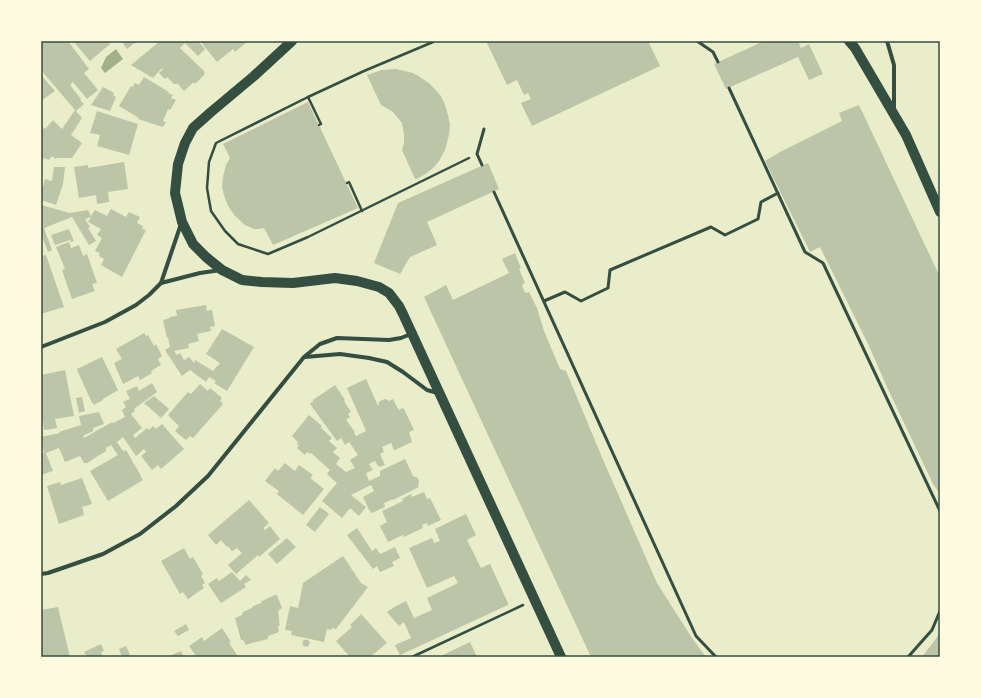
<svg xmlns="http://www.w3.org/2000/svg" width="981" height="698" viewBox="0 0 981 698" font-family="'Public Sans',sans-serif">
	<rect width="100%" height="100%" fill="#e9edc9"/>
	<polygon fill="#a3b18a" points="116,49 123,59 105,73 101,68 106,57"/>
	<g fill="#bcc5a7">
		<polygon points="43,41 68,41 89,69 84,73 98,90 87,99 73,82 70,85 81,99 80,100 84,104 76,111 82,118 71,135 82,143 72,158 57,158 56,159 52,156 49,160 44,158 41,162 41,130 43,127 45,129 53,120 62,129 75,110 41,70 41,42"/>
		<polygon points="73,41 109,41 108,42 110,44 90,61"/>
		<polygon points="121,41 137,41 127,49"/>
		<polygon points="160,41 198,41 205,49 198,56 185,43 180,48 205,72 204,73 205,74 195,84 194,82 184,91 178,84 174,84 167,77 165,79 159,73 163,69 162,68 153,78 131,65"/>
		<polygon points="200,41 248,41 235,52 233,49 217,62"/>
		<polygon points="486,41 648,41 660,66 532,126 521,103 531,99 528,93 524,95 517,80 507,85"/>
		<polygon points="764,41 798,41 801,48 809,44 823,74 809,80 798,57 726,89 714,64"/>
		<polygon points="396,69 413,73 420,77 430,84 441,96 445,105 448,115 450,125 449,135 445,150 439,161 434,167 427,173 417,179 415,179 402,150 404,143 404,135 402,123 393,112 388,109 381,105 367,75 382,70"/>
		<polygon points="41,75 55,91 41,101"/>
		<polygon points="144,77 169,92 168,93 173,95 171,98 176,100 170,110 168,109 163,121 166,122 163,127 138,119 139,118 119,106 131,86 133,87 135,83 139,85"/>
		<polygon points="103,87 114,93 113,95 116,97 110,111 91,105"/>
		<polygon points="308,102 358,208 273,245 264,228 258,229 254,229 245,225 235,216 228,206 224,195 222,187 223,177 226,165 230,158 223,144"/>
		<polygon points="859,105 940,277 940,494 933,484 887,387 869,346 820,247 810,252 765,161 780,152 842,121 839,113"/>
		<polygon points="97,111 138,124 129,155 97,146 100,135 90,133"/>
		<polygon points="124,162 128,189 108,192 109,202 97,204 96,195 79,198 74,167 88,165 88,168"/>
		<polygon points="488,163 499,189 427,222 437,245 410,257 400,274 374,263 398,203"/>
		<polygon points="54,167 65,167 63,184 56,205 41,200 41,187 43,187 45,179 52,181"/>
		<polygon points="41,205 70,213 88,210 91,216 95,210 107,216 111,209 126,217 129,212 140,217 137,223 143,226 142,229 146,230 122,277 101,265 104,259 99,256 100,253 95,251 102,238 97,235 101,229 88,222 91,217 85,219 90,227 88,228 96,241 89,245 72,217 44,228 52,250 48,252 41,234"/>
		<polygon points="69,229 74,241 71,242 70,240 55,245 51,235"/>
		<polygon points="69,242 71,248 79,245 83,256 87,254 97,283 92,284 95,291 72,299 62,270 65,269 56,247"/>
		<polygon points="515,253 521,268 519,269 525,283 522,285 525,293 529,292 537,308 544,331 560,369 566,371 604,462 657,583 692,638 706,657 591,657 424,297 446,285 453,300 509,273 502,259"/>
		<polygon points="46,255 64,307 41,314 41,256"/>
		<polygon points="206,305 207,311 212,310 215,326 210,327 211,331 197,334 199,341 188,344 189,348 174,351 177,355 180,353 184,360 189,357 194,363 195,360 213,371 217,366 218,366 220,363 206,354 222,329 254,347 227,391 214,383 216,381 209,377 206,382 190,370 182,376 165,350 170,347 168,337 167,338 163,320 170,318 169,317 177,316 176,310"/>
		<polygon points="144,333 146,336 148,335 154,346 156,344 162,356 158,359 161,365 151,371 152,373 140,380 138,376 123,384 114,363 122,359 116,349"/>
		<polygon points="102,357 118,390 103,399 103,400 94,405 93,403 92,403 78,372 77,369"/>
		<polygon points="65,370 74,416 55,419 57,428 44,430 43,421 41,422 41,375"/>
		<polygon points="366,379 378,406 379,402 382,400 386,399 389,401 393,399 398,409 399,410 403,408 404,409 414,430 409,432 412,442 395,450 394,450 391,443 382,447 384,452 380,454 385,465 379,467 375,461 369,464 373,470 366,473 369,481 380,476 380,471 405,459 413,476 418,478 419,482 418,485 419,487 393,500 393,499 384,503 385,507 372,513 369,510 363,497 374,491 371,485 351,495 366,507 359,516 350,508 342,518 322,501 337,483 327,474 330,470 311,453 310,454 307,452 305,455 297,448 299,445 297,444 298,442 292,436 309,415 322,426 321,428 332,438 329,441 337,448 333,452 340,458 336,464 346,472 355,468 350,460 358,455 349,442 345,445 341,438 337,441 310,404 313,401 313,400 335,385 345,400 344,401 351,412 348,414 350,417 346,420 355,432 354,433 356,436 366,431 347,388"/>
		<polygon points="152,383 157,392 134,409 135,411 131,414 142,428 133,435 135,438 147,428 149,430 153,426 156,429 162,424 184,449 161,469 158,465 152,470 141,456 146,452 144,449 136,456 123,437 117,442 123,451 126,450 141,476 140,476 143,480 108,501 90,471 118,455 111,445 106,448 106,451 87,463 84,463 80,456 65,462 59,448 46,453 53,471 41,475 41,454 44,453 41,437 60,433 59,432 81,425 79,416 99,412 104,424 93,428 93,431 83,436 84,438 112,422 113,423 125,417 122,410 126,407 123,402 130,399 126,391 137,386 139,391"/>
		<polygon points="200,384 208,391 210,388 222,398 220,401 223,404 193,438 190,436 186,440 175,431 179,426 168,415 188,392 191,394"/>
		<polygon points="154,396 169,409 161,418 144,403"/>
		<polygon points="82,397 85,411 79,413 76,398"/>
		<polygon points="285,463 295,471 299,465 313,475 310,478 324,489 303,515 277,494 279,491 265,481 275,468 278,471"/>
		<polygon points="82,478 92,504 82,507 84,515 59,524 47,486 60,482 61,485"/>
		<polygon points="424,492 427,499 430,498 441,520 428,526 427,523 422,525 423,528 404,537 403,535 388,542 380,526 387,522 382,511 403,501 402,499 411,494 412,497"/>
		<polygon points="249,500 269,523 263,528 265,530 270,526 280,539 259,557 258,555 236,574 228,565 242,553 237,548 232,551 228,546 227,547 221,540 216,545 208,535"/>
		<polygon points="320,507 329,514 315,532 306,525"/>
		<polygon points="466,514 476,535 467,540 481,568 490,564 508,603 508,605 400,655 395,645 411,638 404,622 399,626 387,612 396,606 406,601 414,618 432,610 427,598 458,583 454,576 427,588 409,548 432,538 434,543 440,541 435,529"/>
		<polygon points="357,528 372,551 376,548 380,554 395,547 400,558 392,562 394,566 380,572 377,566 373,569 347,535"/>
		<polygon points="287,538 296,547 277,564 268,554"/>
		<polygon points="184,548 190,559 193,557 203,574 201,576 205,583 202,585 204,588 188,599 183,592 180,594 161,561"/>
		<polygon points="343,556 361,583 368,587 336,629 332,628 331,630 327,629 324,642 291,635 292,631 285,630 290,606 298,608 303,583"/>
		<polygon points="232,572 240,581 246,575 251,580 244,584 246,587 221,603 208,584 217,578 219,581"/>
		<polygon points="275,595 277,595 282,608 278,611 279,616 279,622 280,625 278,626 279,632 268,636 268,639 252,643 246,645 243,640 241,640 235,618 242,615 243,612 252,608 253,606 261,603 262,601"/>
		<polygon points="58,607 70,657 41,657 41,610"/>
		<polygon points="361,614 387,643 370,657 350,657 336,641 352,627 350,625"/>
		<polygon points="186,624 189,630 178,636 174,631"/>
		<polygon points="222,628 231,642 229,643 237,655 233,657 197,657 189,646 202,637 204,641"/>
		<polygon points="940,632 940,657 922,657 935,640"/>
		<circle cx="306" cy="643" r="3.5"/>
		<polygon points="470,642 477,657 439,657"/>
		<polygon points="101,644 104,651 101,652 103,657 87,657 84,652"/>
		<polygon points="126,646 130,655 126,657 122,657 119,649"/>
		<polygon points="181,651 184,657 167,657"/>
	</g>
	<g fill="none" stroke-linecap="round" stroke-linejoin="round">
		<g stroke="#344e41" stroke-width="2.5">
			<polyline points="433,42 364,71 308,97 216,143 209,162 207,188 211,211 225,231 238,244 268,254 308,237 469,158"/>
			<polyline points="308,97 321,124 319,125"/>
			<polyline points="347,183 349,182 362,211"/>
			<polyline points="412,657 523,605"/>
		</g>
		<g stroke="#344e41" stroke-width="3">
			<polyline points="697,41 713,52 718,62"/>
			<polyline points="729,88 805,252 823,263 940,511"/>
			<polyline points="482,165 477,154 484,129"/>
			<polyline points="494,192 696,636 716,657"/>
			<polyline points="544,301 565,292 581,301 608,288 610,270 711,227 725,235 758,219 761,202 778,193"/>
			<polyline points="908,657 932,630 940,611"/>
		</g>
		<g stroke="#344e41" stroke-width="4">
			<polyline points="887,41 894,65 894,108"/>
			<polyline points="161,283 200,273 221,270"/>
			<polyline points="41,347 105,322 136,305 149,295 161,283 181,224"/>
			<polyline points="305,357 340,354 369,358 387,362 403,372 427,390 438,393"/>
			<polyline points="41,574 48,573 103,554 140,534 176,506 208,476 304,357 320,344 337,338 389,340 401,338 411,334"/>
		</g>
		<g stroke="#344e41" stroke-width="10">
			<polyline points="292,41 254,76 211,112 193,128 185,143 178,164 175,193 182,222 193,244 206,257 222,270 242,280 262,282 293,283 335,278 357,281 379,287 389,293 399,306 403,314 561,657"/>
			<polyline points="849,41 855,48 906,135 940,212"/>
		</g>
	</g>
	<rect width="981" height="698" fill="none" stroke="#fefae0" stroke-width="84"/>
	<rect x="42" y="42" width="897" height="614" fill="none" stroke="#344e41" stroke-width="1.5"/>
</svg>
